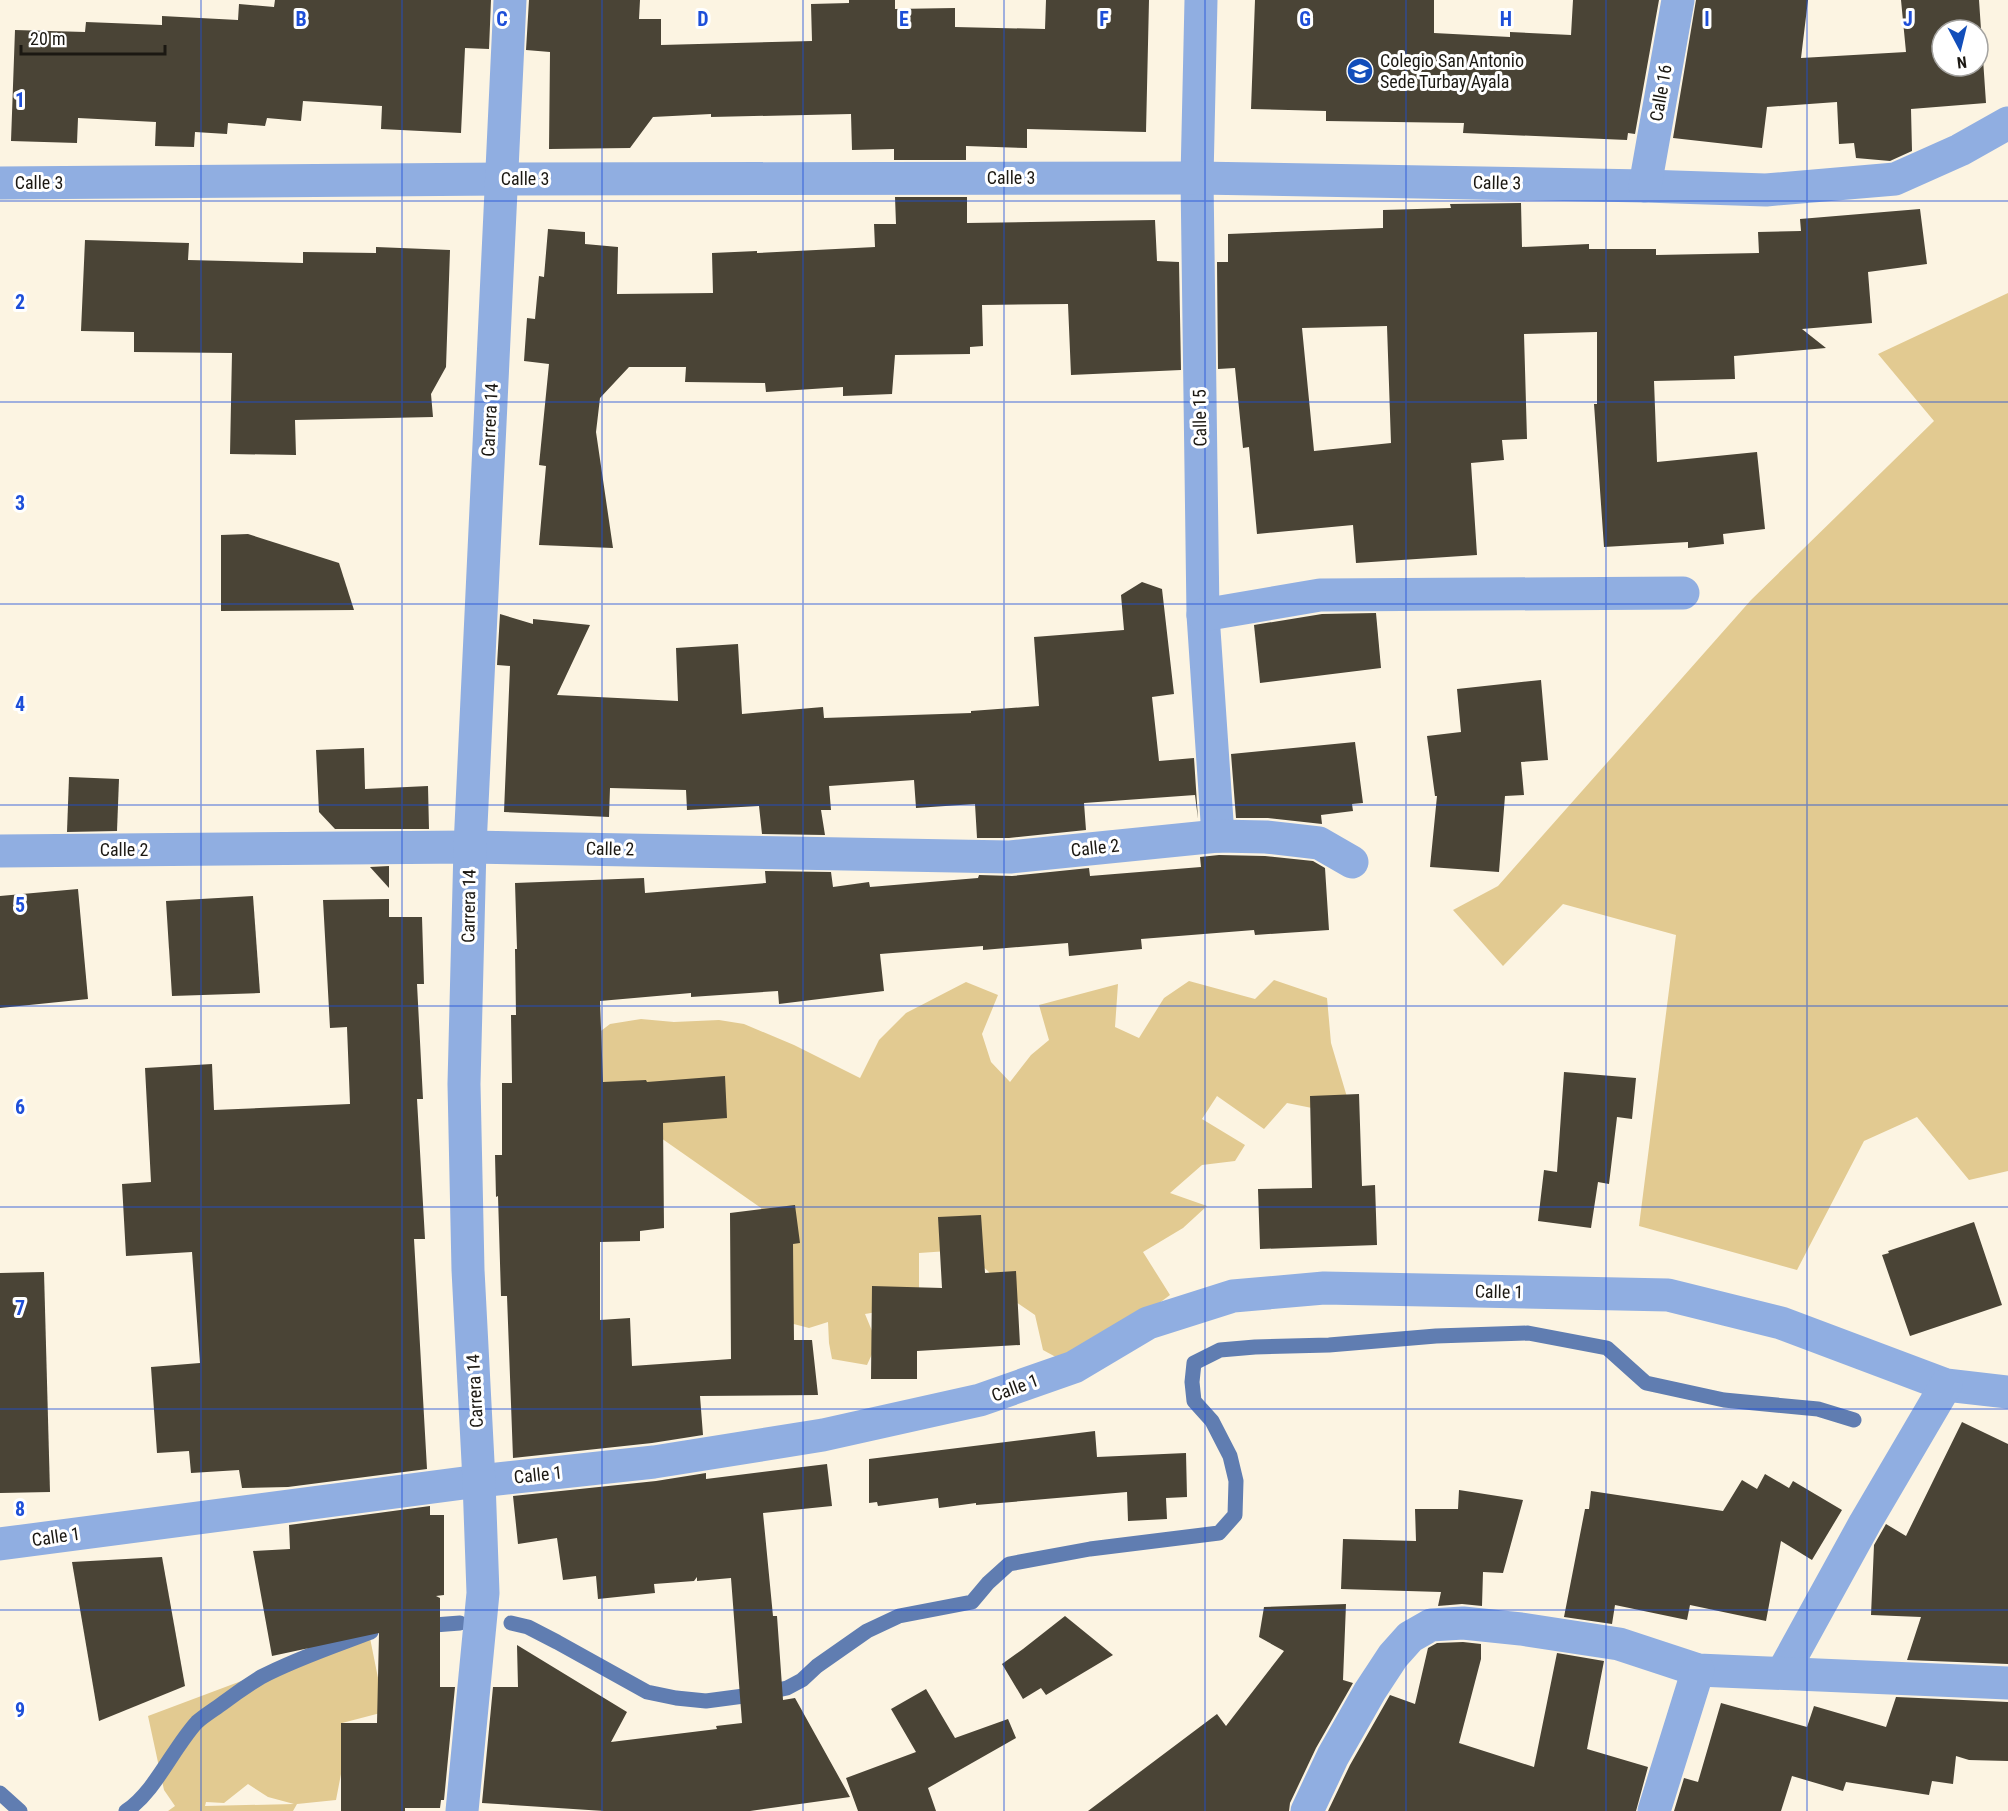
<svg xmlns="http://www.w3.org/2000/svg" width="2008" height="1811" viewBox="0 0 2008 1811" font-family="'Roboto Condensed',sans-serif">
	<rect width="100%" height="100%" fill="#fcf4e2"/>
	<g fill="#e2ca91" fill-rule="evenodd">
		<polygon points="2008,293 2008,1171 1969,1180 1917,1117 1864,1141 1797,1270 1639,1226 1676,935 1563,904 1503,966 1453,910 1498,886 1751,600 1934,421 1878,354"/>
		<polygon points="1274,980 1327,998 1331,1043 1347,1097 1312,1108 1287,1103 1264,1129 1217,1096 1202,1119 1245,1145 1235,1161 1202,1165 1170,1193 1207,1206 1183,1228 1143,1252 1170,1295 1074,1367 1043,1350 1035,1315 1006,1295 988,1271 963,1250 919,1253 919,1297 883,1311 865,1314 877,1343 867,1365 832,1359 829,1343 828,1322 809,1328 786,1322 761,1208 601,1096 593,1037 610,1024 641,1019 674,1022 719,1020 744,1024 794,1045 860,1078 879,1040 906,1013 966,982 998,995 982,1034 991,1062 1010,1082 1031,1055 1049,1040 1039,1005 1118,984 1115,1027 1139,1038 1164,998 1189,981 1255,999"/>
		<path d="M369 1633 378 1678 392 1710 342 1723 341 1774 336 1800 297 1804 293 1811H168L175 1806 164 1790 148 1716ZM248 1784 268 1797 294 1804 205 1806 206 1802 224 1803Z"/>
	</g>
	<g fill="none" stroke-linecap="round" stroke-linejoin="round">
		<g stroke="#607db1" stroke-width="15">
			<polyline points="511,1623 528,1627 557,1642 647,1692 676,1698 706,1701 759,1694 787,1688 802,1680 817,1666 867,1631 899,1616 972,1602 988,1583 1009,1564 1090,1549 1219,1533 1235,1515 1236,1481 1230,1456 1212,1421 1194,1401 1192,1382 1194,1363 1220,1350 1255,1347 1329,1345 1436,1336 1528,1333 1607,1348 1646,1383 1724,1400 1818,1409 1854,1420"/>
			<polyline points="421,1626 460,1623"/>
			<polyline points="0,1793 20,1811"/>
			<path d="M126 1811C155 1792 173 1748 197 1722 205 1715 215 1709 223 1703 235 1694 248 1685 261 1677 295 1659 334 1646 371 1632"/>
		</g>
	</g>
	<g fill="#4a4436" fill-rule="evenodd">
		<polygon points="275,0 491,0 489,49 465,48 461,133 381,129 382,106 303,101 301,121 267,118 265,126 228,123 227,134 195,132 194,147 155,146 156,122 78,118 77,143 11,141 15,30 85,32 86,22 162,25 162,16 238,20 239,4 274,7"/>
		<polygon points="529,0 640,0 639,19 661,19 661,45 812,41 811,4 849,3 849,0 895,0 895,9 955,8 955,27 1045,29 1046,0 1149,0 1146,132 1027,129 1027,148 966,146 966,160 894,160 894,149 852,150 851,114 711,117 711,114 653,117 630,148 549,149 550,52 526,50"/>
		<polygon points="1255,0 1434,0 1434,33 1510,37 1510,32 1571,35 1573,0 1659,0 1635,134 1628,133 1627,140 1463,133 1464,123 1326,121 1326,111 1251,109"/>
		<path d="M1696 0H1808L1801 58 1906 52 1901 0H1979L1986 103 1911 109 1912 151 1890 161 1856 158 1854 143 1839 144 1837 102 1767 107 1762 148 1673 138ZM1942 30H1978V66H1942Z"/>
		<polygon points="895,197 967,197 967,223 1155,220 1157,261 1179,262 1181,370 1071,375 1068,304 982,305 983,346 970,347 970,354 895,355 892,394 843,396 843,387 766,392 765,383 685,382 686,367 629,367 600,398 596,432 613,548 539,545 546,466 539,465 549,364 524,361 527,318 535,319 539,276 544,277 548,229 585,232 585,244 618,247 617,294 713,293 712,253 757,251 757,253 875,247 874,224 896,224"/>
		<path d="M1521 203 1522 247 1589 244V249H1656V255L1759 253 1758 232 1801 231 1800 219 1920 209 1927 264 1868 272 1872 323 1802 329 1826 348 1734 356 1735 379 1654 381 1657 462 1757 452 1765 529 1723 534 1724 544 1688 548V542L1604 547 1594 404H1597V332L1524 334 1527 439 1502 440 1504 460 1471 463 1477 555 1356 563 1353 525 1257 534 1249 447 1243 448 1235 368 1218 369 1217 262H1228V234L1383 228V210L1451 208 1450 204ZM1387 326 1391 443 1314 451 1302 328Z"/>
		<polygon points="85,240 189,243 188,260 303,263 303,252 376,253 376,247 450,250 446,367 431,394 433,417 295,420 296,455 230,454 232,353 134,352 134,332 81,331"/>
		<polygon points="248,534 339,563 354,610 221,611 221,535"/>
		<polygon points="1142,582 1162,589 1174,694 1152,697 1159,761 1194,758 1198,819 1195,795 1084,803 1086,830 1009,838 977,838 975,804 916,808 914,780 829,786 831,810 821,810 825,835 762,834 759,806 687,810 686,790 610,788 609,817 504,812 510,666 497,665 500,614 533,624 533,619 590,625 557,695 678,701 676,648 738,644 742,714 823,707 824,718 971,713 971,711 1039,706 1034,637 1124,630 1121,595"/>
		<polygon points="1376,613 1381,668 1260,683 1254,625 1322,614"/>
		<polygon points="1541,680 1548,760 1521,762 1524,795 1505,796 1499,872 1430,867 1437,796 1435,796 1427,736 1461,732 1457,689"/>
		<polygon points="1355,742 1363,803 1352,804 1353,811 1321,815 1322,824 1268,818 1236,818 1231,754"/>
		<polygon points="364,748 365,789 428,786 429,829 335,829 319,812 316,750"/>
		<polygon points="69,777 119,779 117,831 67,832"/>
		<polygon points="1219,855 1265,856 1313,861 1325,868 1329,930 1255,935 1254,930 1141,939 1142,949 1069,956 1068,943 983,950 983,946 880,954 884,991 779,1004 778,991 691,997 691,993 600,1001 603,1082 646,1080 647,1082 725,1076 727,1118 663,1123 664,1228 640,1231 640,1241 600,1242 600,1320 630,1318 632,1366 731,1359 730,1213 795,1205 800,1243 793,1244 794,1340 812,1340 818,1395 700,1396 703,1435 652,1443 513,1458 507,1296 501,1296 498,1196 496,1197 495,1155 502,1155 502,1083 512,1083 511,1015 516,1015 515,949 517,949 515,883 644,878 645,893 766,883 765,871 831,872 833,887 869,882 870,887 978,878 979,875 1012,876 1089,868 1090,876 1201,867 1200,857"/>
		<polygon points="389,866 389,888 370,867"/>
		<polygon points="78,889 88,999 0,1008 0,896"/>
		<polygon points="253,896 260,993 172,996 166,901"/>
		<polygon points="389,899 389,917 422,917 424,984 417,984 423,1099 417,1099 425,1239 414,1239 427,1469 288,1487 242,1488 239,1470 191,1473 189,1451 157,1453 151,1367 200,1363 192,1252 126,1256 122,1184 151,1182 145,1068 212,1064 214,1110 350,1104 347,1027 330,1028 323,900"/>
		<polygon points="1564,1072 1636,1078 1632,1119 1617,1117 1609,1184 1598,1182 1591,1228 1538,1221 1544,1170 1557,1172"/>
		<polygon points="1359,1094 1362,1186 1375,1185 1377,1245 1260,1249 1258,1189 1312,1188 1310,1096"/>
		<polygon points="981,1215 985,1273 1016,1271 1020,1345 917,1351 917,1379 871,1379 872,1286 942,1288 938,1217"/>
		<polygon points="1974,1222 2002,1305 1910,1336 1882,1255 1889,1253 1888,1251"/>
		<polygon points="44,1272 50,1492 0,1493 0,1273"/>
		<polygon points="1962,1422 2008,1444 2008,1664 1907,1660 1921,1617 1871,1615 1874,1545 1886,1524 1906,1536"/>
		<polygon points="1095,1431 1097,1457 1186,1453 1187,1497 1166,1498 1167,1519 1128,1521 1127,1492 976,1505 976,1503 939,1508 938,1498 878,1506 877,1502 869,1503 869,1459"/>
		<polygon points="827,1464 832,1506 763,1513 773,1616 777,1616 783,1700 795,1698 850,1797 750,1811 604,1811 482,1803 493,1687 518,1687 517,1645 627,1712 611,1742 717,1729 716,1726 742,1723 731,1578 697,1581 697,1577 694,1581 654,1584 655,1593 598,1599 596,1576 563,1580 557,1538 518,1544 513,1496 656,1481 706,1473 706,1479"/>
		<polygon points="1765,1474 1789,1488 1793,1481 1842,1510 1812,1560 1781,1541 1766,1621 1690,1605 1687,1620 1615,1605 1612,1624 1564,1617 1585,1509 1589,1509 1591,1491 1723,1511 1742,1480 1757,1489"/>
		<polygon points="1459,1490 1523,1500 1503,1573 1483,1572 1482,1606 1462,1604 1438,1606 1441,1592 1341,1589 1343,1539 1416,1541 1415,1509 1458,1509"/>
		<polygon points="430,1506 430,1515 444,1515 444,1595 436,1596 440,1598 440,1687 455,1687 444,1800 441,1800 440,1808 405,1808 405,1811 341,1811 341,1723 377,1723 379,1633 272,1656 253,1551 290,1549 289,1525"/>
		<polygon points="162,1557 185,1686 99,1721 72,1562"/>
		<polygon points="1346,1604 1343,1680 1353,1683 1316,1748 1290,1803 1289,1811 1088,1811 1217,1714 1226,1726 1284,1651 1259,1637 1264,1607"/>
		<polygon points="1065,1616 1113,1655 1046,1695 1041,1688 1023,1699 1002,1664 1023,1649"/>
		<polygon points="1463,1642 1481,1644 1481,1659 1459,1743 1534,1767 1557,1653 1604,1661 1587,1749 1648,1767 1636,1811 1328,1811 1350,1765 1390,1695 1415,1704 1428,1648 1437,1643"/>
		<polygon points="926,1689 955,1738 1008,1719 1016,1738 928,1788 936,1811 858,1811 846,1778 916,1752 891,1709"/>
		<polygon points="1896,1697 2008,1702 2008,1761 1969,1760 1956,1756 1953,1784 1932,1781 1929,1795 1846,1782 1843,1791 1792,1776 1781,1811 1674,1811 1684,1778 1698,1782 1721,1703 1807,1727 1814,1706 1886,1727"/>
	</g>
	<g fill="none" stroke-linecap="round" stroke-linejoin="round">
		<g stroke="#90aee1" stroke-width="33">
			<polyline points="1201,0 1197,178 1203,615 1218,836"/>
			<polyline points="0,183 501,179 1197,178 1645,186 1766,190 1895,179 1960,150 2008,123"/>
			<polyline points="1645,186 1678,0"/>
			<polyline points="1203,615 1320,595 1683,593"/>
			<polyline points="0,851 470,847 1010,857 1218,836 1266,837 1319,843 1352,862"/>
			<polyline points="0,1544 479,1481 654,1462 823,1435 980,1400 1074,1367 1148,1323 1233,1296 1324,1288 1668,1295 1781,1323 1946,1385 2008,1392"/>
			<polyline points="1783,1672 1865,1523 1946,1385"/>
			<polyline points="462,1811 483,1593 479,1481 468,1270 464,1084 470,847 510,0"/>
			<polyline points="1307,1811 1333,1756 1370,1691 1393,1656 1410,1637 1431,1625 1463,1623 1521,1629 1619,1644 1698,1670 2008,1683"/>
			<polyline points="1654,1811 1698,1670"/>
		</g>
	</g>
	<path fill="none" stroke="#1d4ed8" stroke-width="1.5" stroke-opacity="0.55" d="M201 0V1811M402 0V1811M602 0V1811M803 0V1811M1004 0V1811M1205 0V1811M1406 0V1811M1606 0V1811M1807 0V1811M0 201H2008M0 402H2008M0 604H2008M0 805H2008M0 1006H2008M0 1207H2008M0 1409H2008M0 1610H2008"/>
	<defs>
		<symbol id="school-disc" viewBox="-11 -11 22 22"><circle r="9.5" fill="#124eba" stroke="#fff"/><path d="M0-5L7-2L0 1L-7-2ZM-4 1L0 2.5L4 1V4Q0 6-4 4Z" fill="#fff"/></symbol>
	</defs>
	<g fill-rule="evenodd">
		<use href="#school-disc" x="1345" y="56" width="30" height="30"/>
	</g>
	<g text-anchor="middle" stroke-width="6" stroke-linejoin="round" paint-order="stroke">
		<g font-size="18" fill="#1b1812" stroke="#fff" text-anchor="start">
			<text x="1380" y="67">Colegio San Antonio<tspan x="1380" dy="21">Sede Turbay Ayala</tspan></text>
		</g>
		<g font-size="18" fill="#1b1812" stroke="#fff">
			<text transform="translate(1661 93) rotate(-80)" y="6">Calle 16</text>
			<text x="1011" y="184">Calle 3</text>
			<text x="525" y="185">Calle 3</text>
			<text x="39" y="189">Calle 3</text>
			<text transform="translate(1497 183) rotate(1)" y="6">Calle 3</text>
			<text transform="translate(1200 418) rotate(-91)" y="6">Calle 15</text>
			<text transform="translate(490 420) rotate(-87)" y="6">Carrera 14</text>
			<text transform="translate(1095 848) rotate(-6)" y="6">Calle 2</text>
			<text transform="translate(610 849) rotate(1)" y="6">Calle 2</text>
			<text x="124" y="856">Calle 2</text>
			<text transform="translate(469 906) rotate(-89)" y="6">Carrera 14</text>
			<text transform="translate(1499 1292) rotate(1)" y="6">Calle 1</text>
			<text transform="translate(1015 1388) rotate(-20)" y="6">Calle 1</text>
			<text transform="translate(475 1391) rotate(-93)" y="6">Carrera 14</text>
			<text transform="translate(538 1475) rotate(-6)" y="6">Calle 1</text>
			<text transform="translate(56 1537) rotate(-8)" y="6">Calle 1</text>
		</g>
	</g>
	<g font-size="20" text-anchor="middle" font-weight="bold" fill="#1d4ed8" stroke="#fff" stroke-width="6" stroke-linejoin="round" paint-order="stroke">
		<text x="301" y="26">B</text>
		<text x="502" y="26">C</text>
		<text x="703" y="26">D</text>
		<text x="904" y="26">E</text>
		<text x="1104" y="26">F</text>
		<text x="1305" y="26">G</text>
		<text x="1506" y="26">H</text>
		<text x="1707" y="26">I</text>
		<text x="1908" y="26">J</text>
		<text x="20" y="107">1</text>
		<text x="20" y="309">2</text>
		<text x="20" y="510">3</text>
		<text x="20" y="711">4</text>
		<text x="20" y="912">5</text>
		<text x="20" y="1114">6</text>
		<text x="20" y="1315">7</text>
		<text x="20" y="1516">8</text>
		<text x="20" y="1717">9</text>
	</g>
	<g transform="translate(1960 48) rotate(173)"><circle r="28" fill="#ffffff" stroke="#a4a3a0" stroke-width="1.5"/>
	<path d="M0-4.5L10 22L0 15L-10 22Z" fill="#124eba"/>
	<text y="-9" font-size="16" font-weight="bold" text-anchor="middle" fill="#1b1812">N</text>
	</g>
	<path d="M21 45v9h144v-9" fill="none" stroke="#1b1812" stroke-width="3"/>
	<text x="30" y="45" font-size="18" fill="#1b1812" stroke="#ffffff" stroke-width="4.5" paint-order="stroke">20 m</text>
</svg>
